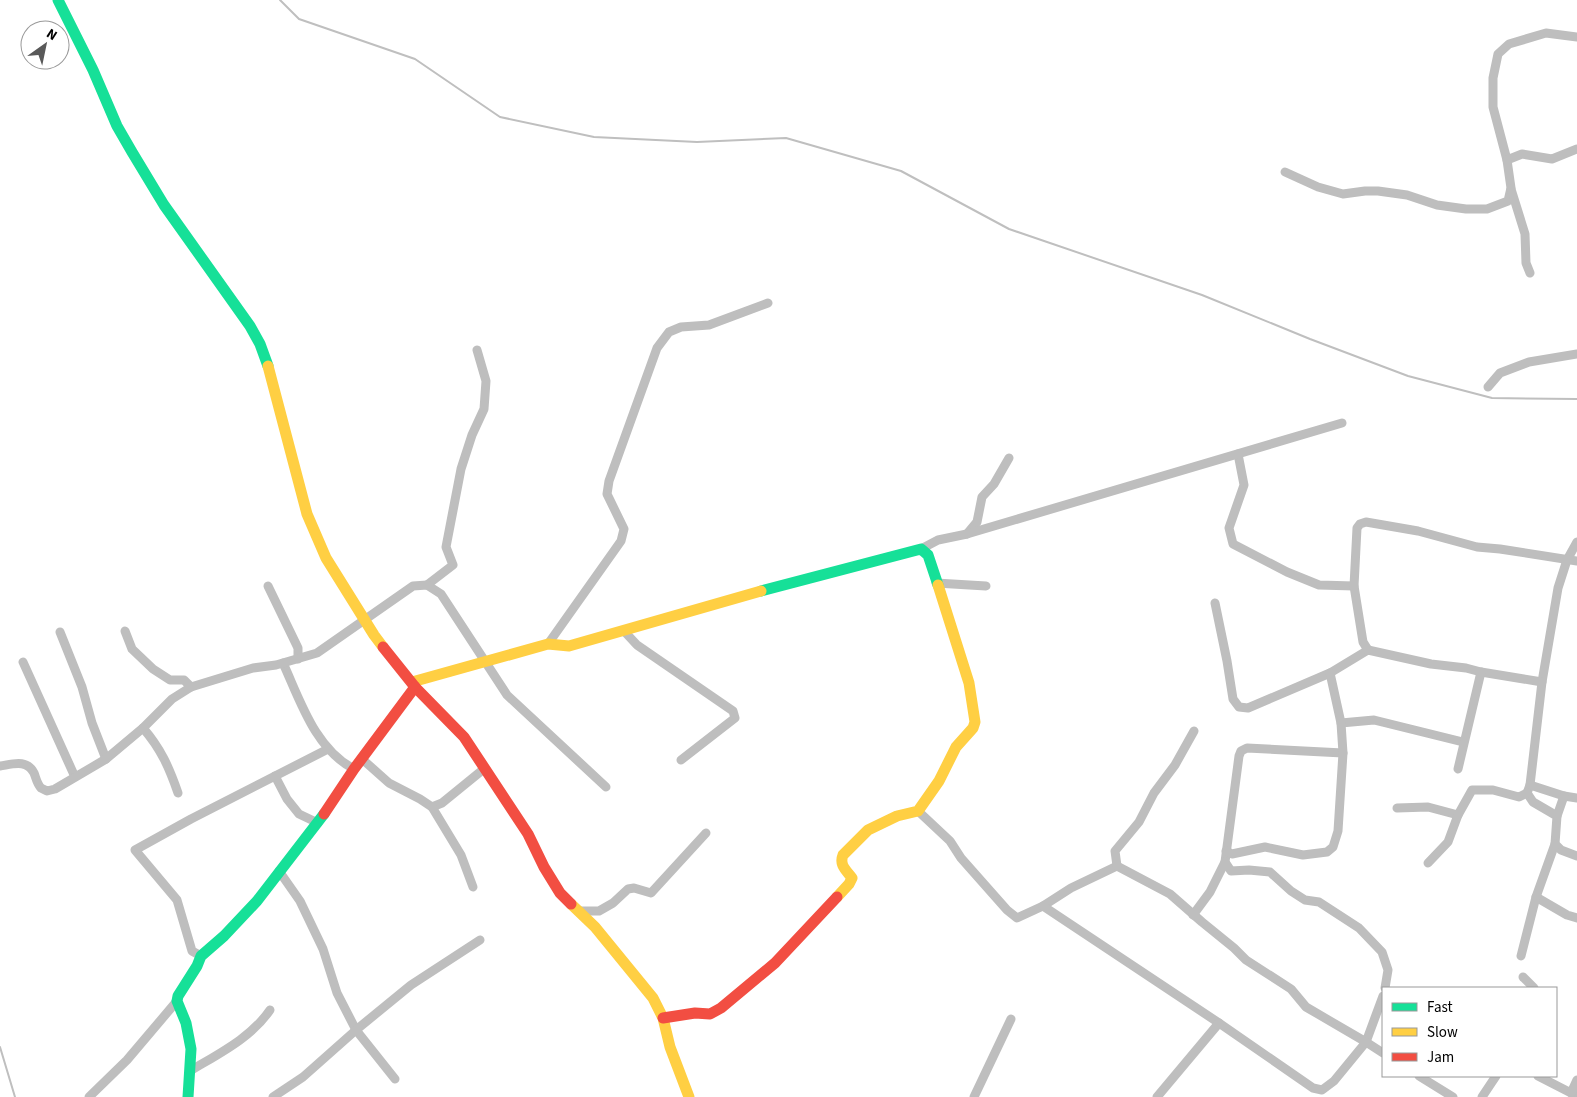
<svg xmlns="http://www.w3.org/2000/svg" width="1577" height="1097" viewBox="0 0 1577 1097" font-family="'Source Sans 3',sans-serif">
	<rect width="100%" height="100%" fill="#fff"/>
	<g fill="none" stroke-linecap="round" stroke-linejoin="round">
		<g stroke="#bfbfbf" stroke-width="2">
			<polyline points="280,0 299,19 415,59 500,117 594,137 697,142 786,138 901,171 1009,229 1202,295 1310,339 1408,376 1492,398 1577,399"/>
			<polyline points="0,1047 15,1097"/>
		</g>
		<g stroke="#bebebe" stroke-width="9">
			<polyline points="1577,37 1546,33 1509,44 1498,54 1493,78 1493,107 1507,160 1522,154 1552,159 1577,149"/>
			<polyline points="1285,172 1318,187 1343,194 1365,191 1378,191 1407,195 1437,205 1466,209 1487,209 1508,201 1511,188 1507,160"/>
			<polyline points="1511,189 1525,234 1526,263 1530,273"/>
			<polyline points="1488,387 1500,373 1529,362 1577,354"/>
			<polyline points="1238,454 1244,485 1229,528 1233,544 1287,572 1319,585 1354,586"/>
			<polyline points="967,534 977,522 982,497 994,484 1009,458"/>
			<polyline points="1577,542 1567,560 1558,588 1542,682 1530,785 1527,793 1533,802 1557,816 1555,844 1561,850 1577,856"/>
			<polyline points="921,549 938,540 967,534 1342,423"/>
			<polyline points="936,583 986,586"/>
			<polyline points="427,585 453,565 446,547 461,469 472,435 484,409 486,381 477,350"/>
			<polyline points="268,586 298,648 298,659"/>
			<polyline points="1215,603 1227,661 1233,699 1239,707 1248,708 1330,673 1368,650 1431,664 1466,668 1481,672 1542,682"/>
			<polyline points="125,631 132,649 153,669 170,680 184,680 191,687"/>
			<polyline points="624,631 637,645 733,711 735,718 681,760"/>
			<polyline points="60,632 82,687 92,723 106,759"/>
			<polyline points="548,644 621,541 624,529 607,494 609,481 657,348 669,332 681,327 709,325 768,303"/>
			<polyline points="1368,650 1363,642 1354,586 1357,528 1360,524 1366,522 1418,531 1477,547 1500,549 1577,561"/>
			<polyline points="23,662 75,777"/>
			<path d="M283 663C300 700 315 749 354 769"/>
			<polyline points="1341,723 1374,720 1463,742"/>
			<path d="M143 728C161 749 169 767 178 793"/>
			<polyline points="1343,753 1247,748 1241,751 1239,756 1225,862 1231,871 1249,870 1270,872 1291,891 1305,900 1319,902 1359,928 1382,952 1388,970 1385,988"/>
			<polyline points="362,759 389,783 420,799 432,807 442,803 485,768"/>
			<path d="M0 766C13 764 27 759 34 773 36 778 37 784 41 788L47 791 55 789 106 759 143 728 172 699 191 687 253 668 276 665 317 653 413 586 427 585 441 594 507 695 606 787"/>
			<polyline points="1458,769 1481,672"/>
			<polyline points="275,776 287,799 299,814 318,823"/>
			<polyline points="1530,785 1564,796 1577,798"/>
			<polyline points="432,807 461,855 473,887"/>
			<polyline points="1397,808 1428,807 1458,815"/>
			<polyline points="918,811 950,841 961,858 1007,910 1017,918 1043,906 1071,888 1117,866"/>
			<polyline points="1557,816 1564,796"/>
			<polyline points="1226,851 1232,854 1265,847 1303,855 1327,852 1333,847 1338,831 1343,753 1341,723 1330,673"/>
			<polyline points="1428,863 1448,842 1458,815 1472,790 1493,790 1519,797 1527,793"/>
			<polyline points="1117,866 1170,894 1202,922 1234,948 1246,960 1291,989 1306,1007 1366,1042 1383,996"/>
			<polyline points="1117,866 1115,851 1139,822 1154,793 1175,765 1194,731"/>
			<polyline points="279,871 300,901 323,949 337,993 356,1030 395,1079"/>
			<polyline points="1536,897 1567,915 1577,918"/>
			<polyline points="1043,906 1219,1023 1313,1088 1322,1090 1334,1081 1366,1042 1383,1053"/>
			<polyline points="578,911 599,911 613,903 628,889 634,888 651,893 706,833"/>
			<polyline points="1193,915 1210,892 1225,862"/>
			<polyline points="201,956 192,951 177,900 135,850 191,819 328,749"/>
			<polyline points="1521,956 1536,897 1555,844"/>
			<polyline points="1523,977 1534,988"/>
			<path d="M190 1071C218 1054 251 1038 270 1010"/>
			<polyline points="1419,1076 1453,1097"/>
			<polyline points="1538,1076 1577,1096"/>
			<polyline points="1571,1093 1577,1080"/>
			<polyline points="89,1097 127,1060 177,1001"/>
			<polyline points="273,1097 303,1077 356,1030 411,985 480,940"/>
			<polyline points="974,1097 1011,1019"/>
			<polyline points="1157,1097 1219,1023"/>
			<polyline points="1482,1097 1496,1076"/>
		</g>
		<g stroke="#16e098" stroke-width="11">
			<polyline points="58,0 93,70 117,126 132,152 164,205 250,326 260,344 268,366"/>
			<polyline points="761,591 921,549 928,555 938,585"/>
			<polyline points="188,1097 191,1049 186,1023 177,1001 178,996 197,966 201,956 224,936 257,901 324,814"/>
		</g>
		<g stroke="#ffcf43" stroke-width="11">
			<polyline points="268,366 307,514 326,558 374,635 383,647"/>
			<polyline points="412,682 548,644 569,646 761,591"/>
			<path d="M837 897 849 884 852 878C846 870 839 865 843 855L868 830 897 816 918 811 939 781 956 747 973 728 975 722 969 683 938 585"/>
			<polyline points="571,904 595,927 653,998 663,1018 670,1047 689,1097"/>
		</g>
		<g stroke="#f24e42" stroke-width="11">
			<polyline points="383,647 415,687 464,737 528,834 544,867 560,893 571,904"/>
			<polyline points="324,814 354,769 415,687"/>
			<polyline points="663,1018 695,1013 710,1014 721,1008 775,963 837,897"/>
		</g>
	</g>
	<rect x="1382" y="987" width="175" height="90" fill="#ffffff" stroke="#999999"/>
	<rect x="1392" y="1003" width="25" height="8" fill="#16e098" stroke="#999999"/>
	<text x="1427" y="1012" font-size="15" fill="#000000">Fast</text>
	<rect x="1392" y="1028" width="25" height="8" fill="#ffcf43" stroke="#999999"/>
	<text x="1427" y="1037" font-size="15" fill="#000000">Slow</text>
	<rect x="1392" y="1053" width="25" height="8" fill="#f24e42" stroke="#999999"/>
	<text x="1427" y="1062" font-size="15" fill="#000000">Jam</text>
	<g transform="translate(45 45) rotate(33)"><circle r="24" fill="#ffffff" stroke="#999999"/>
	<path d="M0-4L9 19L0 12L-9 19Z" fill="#595959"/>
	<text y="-8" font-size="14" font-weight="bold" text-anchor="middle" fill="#000000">N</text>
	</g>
</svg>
